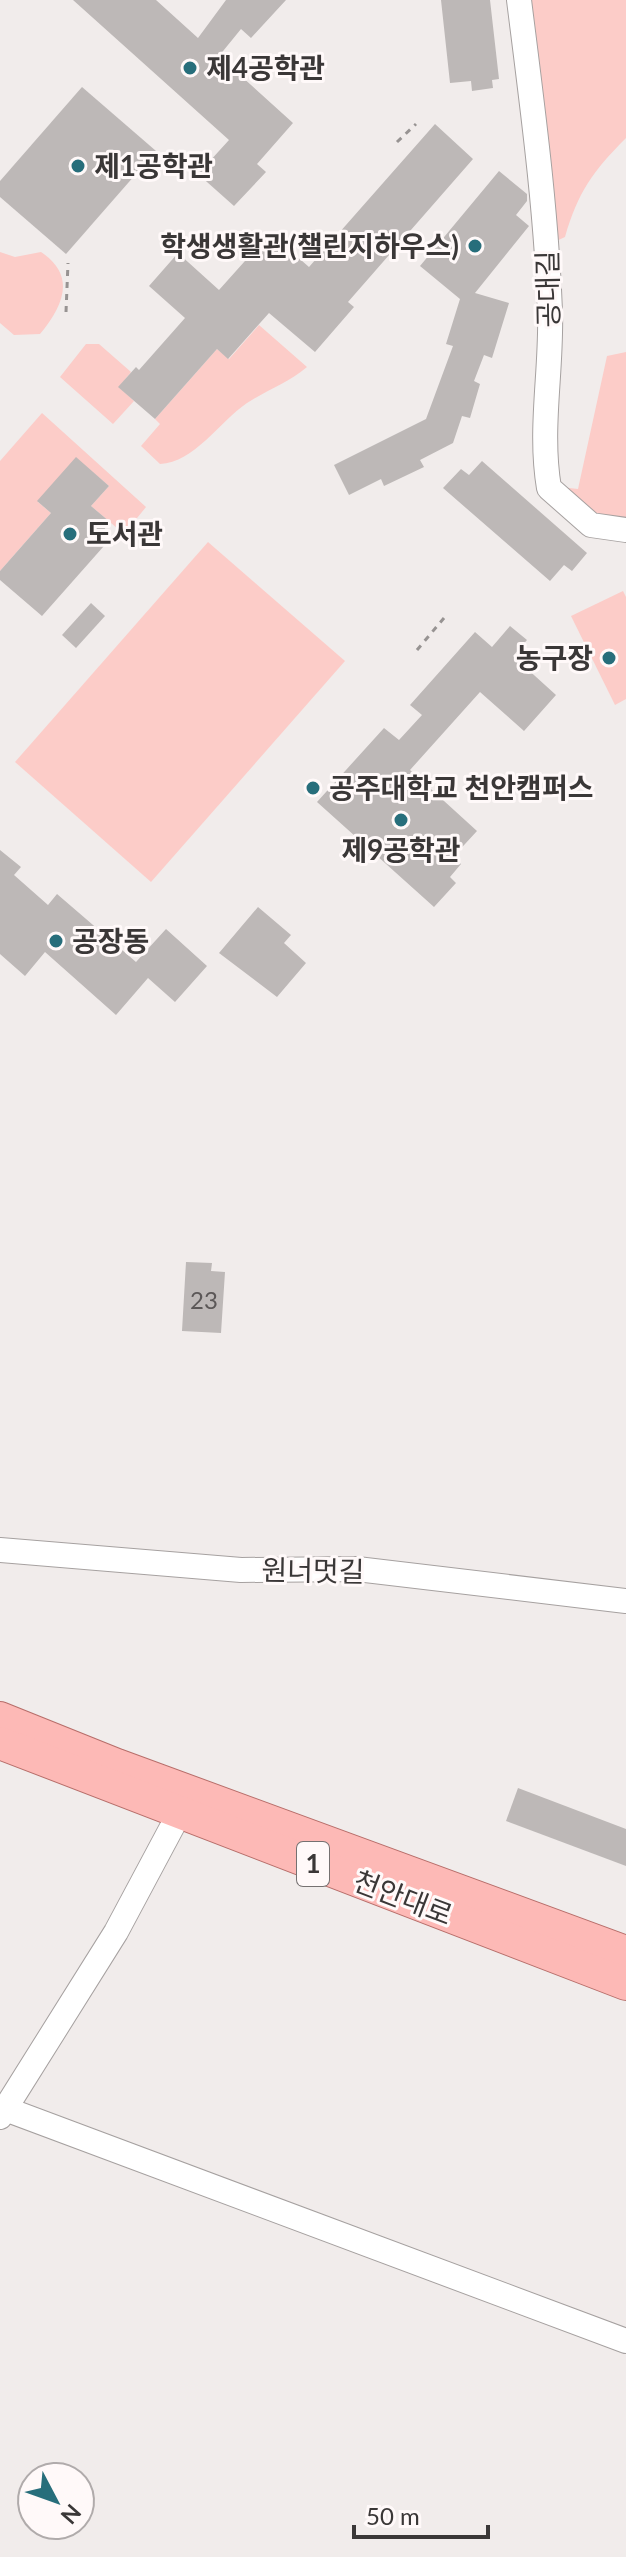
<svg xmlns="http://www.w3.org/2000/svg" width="626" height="2557" viewBox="0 0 626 2557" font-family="Lato,'Noto Sans KR',sans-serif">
	<rect width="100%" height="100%" fill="#f1eceb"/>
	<g fill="#fcccc8">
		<path d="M523 0H626V138C593 171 578 192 565 237L552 243Z"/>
		<path d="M0 252 15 257 41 252C77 276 63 306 40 334L14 335 0 323Z"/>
		<path d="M259 325 307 367C288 383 267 390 247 403 220 421 194 463 160 464L141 446 160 424 155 419 217 349 229 359Z"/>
		<polygon points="86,344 99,344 131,372 119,387 134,401 113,424 60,377"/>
		<polygon points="626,352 626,522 608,524 552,486 578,489 607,356"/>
		<polygon points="42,413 146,507 124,534 91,506 109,486 76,458 38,502 51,513 0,571 0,461"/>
		<polygon points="208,542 345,661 151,882 15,762"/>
		<polygon points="623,591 626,597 626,699 615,705 571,616"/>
	</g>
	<g fill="#bdb8b7">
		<polygon points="73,0 156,0 198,38 226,0 286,0 251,38 241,29 219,56 293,123 257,164 266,172 234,206 198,174 229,140"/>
		<polygon points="441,0 490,0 499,79 492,80 493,88 472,91 471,81 450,83"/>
		<polygon points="82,87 156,151 66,254 0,197 0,181"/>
		<polygon points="435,124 473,159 348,302 354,307 315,352 269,313 228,359 217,349 155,419 118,387 136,367 139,370 185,318 149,286 178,253 219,290 270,233 309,267"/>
		<polygon points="499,171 527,194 527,201 516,215 529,226 475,293 509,303 492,358 484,355 474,381 480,384 470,418 462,416 453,443 420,460 424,467 384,486 381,479 349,495 334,465 426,419 453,346 446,344 460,299 420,266"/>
		<polygon points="76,457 109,486 91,506 110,522 103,531 111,538 42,616 0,580 0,571 51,513 37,501"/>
		<polygon points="482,461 587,553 572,571 564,565 550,581 443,488 461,469 469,475"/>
		<polygon points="91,603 105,616 76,648 62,635"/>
		<polygon points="510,626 527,640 513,656 556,695 524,731 480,692 410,770 477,831 453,857 461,864 450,877 456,883 434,907 317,802 384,728 399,740 422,715 410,705 475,632 492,647"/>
		<polygon points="0,850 21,867 14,875 48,905 57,894 136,962 166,929 207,966 175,1002 148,978 116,1015 45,952 25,976 0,954"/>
		<polygon points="258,907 291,935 284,943 306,963 277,997 219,953"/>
		<polygon points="186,1262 212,1263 211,1271 225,1272 221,1333 182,1331"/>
		<polygon points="518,1788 626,1829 626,1866 506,1821"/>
	</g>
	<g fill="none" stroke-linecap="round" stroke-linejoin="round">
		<defs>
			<g id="minor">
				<path d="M519 0C532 104 546 206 550 311 552 370 539 429 549 488L591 525 626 530"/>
				<polyline points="0,1550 241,1570 357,1569 626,1601"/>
				<polyline points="0,2107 626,2341"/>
				<polyline points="0,2117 116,1932 179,1814"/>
			</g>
			<g id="major">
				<polyline points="0,1718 117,1765 626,1952"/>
				<polyline points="0,1743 626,1984"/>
			</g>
		</defs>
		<use href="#minor" stroke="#a6a1a0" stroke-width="26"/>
		<use href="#major" stroke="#b76e6a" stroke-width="34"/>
		<g stroke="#979392" stroke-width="3" stroke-dasharray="6 6" stroke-linecap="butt">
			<polyline points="397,142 416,124"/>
			<polyline points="66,312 68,263"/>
			<polyline points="417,650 444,618"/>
		</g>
		<use href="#minor" stroke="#fff" stroke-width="24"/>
		<use href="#major" stroke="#fdb9b6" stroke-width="32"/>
	</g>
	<g fill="#276e7b" stroke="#fff9f9" stroke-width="3">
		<circle cx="190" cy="68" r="8"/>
		<circle cx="78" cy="166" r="8"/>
		<circle cx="475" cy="246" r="8"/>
		<circle cx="70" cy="534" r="8"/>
		<circle cx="609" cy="658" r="8"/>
		<circle cx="313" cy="788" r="8"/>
		<circle cx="401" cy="820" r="8"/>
		<circle cx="56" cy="941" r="8"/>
	</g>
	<g text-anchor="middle" stroke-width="6" stroke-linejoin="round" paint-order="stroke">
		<g font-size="24" fill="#5b5757">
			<text x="204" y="1309">23</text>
		</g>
		<rect fill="#fff9f9" stroke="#757171" stroke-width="2" x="297" y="1842" width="32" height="44" rx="6"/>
		<g font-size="26" font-weight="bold" fill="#3a3737">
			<text x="313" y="1873">1</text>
		</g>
		<g font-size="28" font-weight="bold" fill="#3a3737" stroke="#fff9f9" text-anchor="start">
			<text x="206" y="78">제4공학관</text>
			<text x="94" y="176">제1공학관</text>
			<text x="459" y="256" text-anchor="end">학생생활관(챌린지하우스)</text>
			<text x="86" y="544">도서관</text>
			<text x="593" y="668" text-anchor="end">농구장</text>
			<text x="329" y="798">공주대학교 천안캠퍼스</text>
			<text x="401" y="860" text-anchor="middle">제9공학관</text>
			<text x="72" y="951">공장동</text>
		</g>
		<g font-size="28" fill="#3a3737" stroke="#fff9f9">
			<text transform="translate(548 289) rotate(-91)" y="10">공대길</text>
			<text transform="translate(313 1571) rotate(1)" y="10">원너멋길</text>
			<text transform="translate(403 1898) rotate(21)" y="10">천안대로</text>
		</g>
	</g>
	<g transform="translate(56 2501) rotate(131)"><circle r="38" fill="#fff9f9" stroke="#b0abab" stroke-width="2"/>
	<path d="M0-6L14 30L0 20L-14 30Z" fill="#276e7b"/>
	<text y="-12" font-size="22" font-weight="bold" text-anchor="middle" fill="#3a3737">N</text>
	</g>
	<path d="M354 2525v12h134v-12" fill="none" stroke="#3a3737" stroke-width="4"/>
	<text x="366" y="2525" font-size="24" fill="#3a3737" stroke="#fff9f9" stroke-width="6" paint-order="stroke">50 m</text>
</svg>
